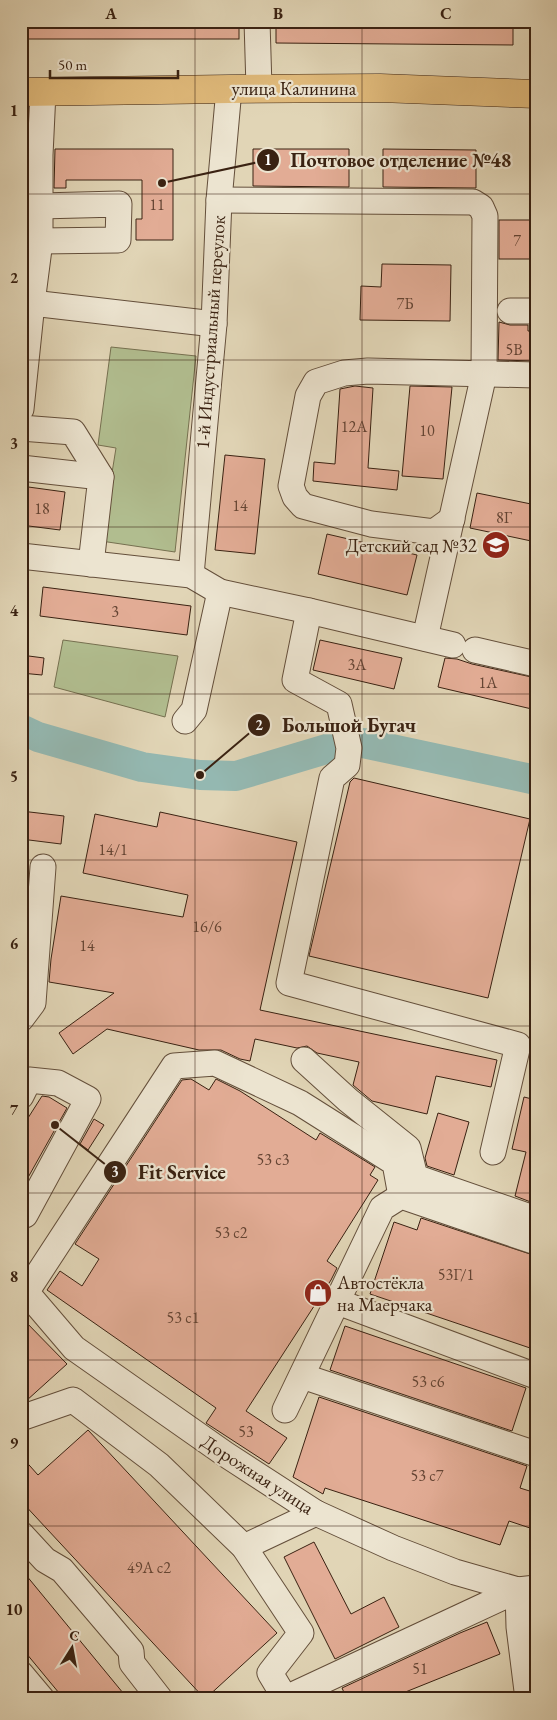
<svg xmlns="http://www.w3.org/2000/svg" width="557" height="1720" viewBox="0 0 557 1720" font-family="'EB Garamond',serif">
	<rect width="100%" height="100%" fill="#e1d5b6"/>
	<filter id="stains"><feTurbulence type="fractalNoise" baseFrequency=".004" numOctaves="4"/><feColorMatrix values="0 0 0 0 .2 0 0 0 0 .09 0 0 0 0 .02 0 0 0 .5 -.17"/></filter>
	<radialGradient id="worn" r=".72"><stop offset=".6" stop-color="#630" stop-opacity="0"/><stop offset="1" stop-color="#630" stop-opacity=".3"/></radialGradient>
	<g fill="#b1bd8f" stroke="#767050">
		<polygon points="111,347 196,356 175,552 101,541 116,448 98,445"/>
		<polygon points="63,640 178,656 165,717 54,687"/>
	</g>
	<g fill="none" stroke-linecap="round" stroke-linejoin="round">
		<g stroke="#94b8b1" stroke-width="30">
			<polyline points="21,729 38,737 142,767 200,775 236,776 333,747"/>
			<polyline points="363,743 536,780"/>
		</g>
	</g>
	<g fill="#e2ac95" stroke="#3a2212">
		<rect x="21" y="21" width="218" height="18"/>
		<polygon points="276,21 513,21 513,45 276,43"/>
		<polygon points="55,149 173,149 173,240 136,240 136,219 142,219 142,180 66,180 66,188 54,188"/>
		<polygon points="253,149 349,149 349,187 253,186"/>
		<polygon points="383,149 476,150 476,188 383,187"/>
		<rect x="499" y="220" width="37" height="39"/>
		<polygon points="382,264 451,265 450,321 360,320 361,286 381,287"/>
		<polygon points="499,322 510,325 528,325 528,331 536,331 536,361 498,360"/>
		<polygon points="355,386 373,388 368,468 399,471 397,490 313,481 314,462 335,464 340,389"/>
		<polygon points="410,386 452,387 443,479 402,476"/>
		<polygon points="225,455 265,459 255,554 215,550"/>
		<polygon points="21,486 65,492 60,530 21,525"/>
		<polygon points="477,493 536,505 536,542 470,528"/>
		<polygon points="327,534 417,555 407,595 318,574"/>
		<polygon points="43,587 191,606 187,635 40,616"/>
		<polygon points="320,640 402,658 394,689 313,670"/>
		<polygon points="21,655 44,658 42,675 21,673"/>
		<polygon points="445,658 457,659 472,664 536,678 536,710 438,687"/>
		<polygon points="354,778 530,819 488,998 309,956 350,782"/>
		<polygon points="21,811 64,816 61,844 21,839"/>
		<polygon points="160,812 297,842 260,1010 497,1060 491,1087 436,1076 427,1114 372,1101 353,1085 359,1062 317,1053 307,1046 297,1048 255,1039 250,1061 240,1059 221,1050 199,1050 107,1029 73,1054 59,1033 114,993 49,982 51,959 61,896 183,917 188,895 83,873 95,814 157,827"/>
		<polygon points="191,1079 209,1090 216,1079 240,1091 316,1140 320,1133 375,1167 370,1175 378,1180 327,1261 337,1268 331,1280 246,1411 287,1438 269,1464 206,1423 216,1408 47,1290 60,1271 82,1286 99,1259 75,1244 182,1080"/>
		<polygon points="42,1096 49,1097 67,1108 21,1190 21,1129"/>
		<polygon points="524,1097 536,1100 536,1204 515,1196 526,1152 512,1149"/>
		<polygon points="438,1113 469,1122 454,1175 427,1166 425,1158"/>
		<polygon points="94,1119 104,1125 88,1150 80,1144"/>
		<polygon points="421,1218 536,1256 536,1350 370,1294 394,1222 417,1230"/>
		<polygon points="21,1317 67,1364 26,1401 21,1403"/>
		<polygon points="345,1326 526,1388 512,1431 330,1370"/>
		<polygon points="319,1397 527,1466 520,1488 536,1493 536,1530 509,1521 500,1545 325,1488 323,1494 293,1477"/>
		<polygon points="88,1430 277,1633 205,1699 21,1501 21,1456 38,1475"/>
		<polygon points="314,1542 351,1614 384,1597 399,1627 335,1659 284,1557"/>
		<polygon points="21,1569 128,1699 64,1699 21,1647"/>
		<polygon points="487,1622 500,1654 388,1699 347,1699 342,1688 460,1633"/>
	</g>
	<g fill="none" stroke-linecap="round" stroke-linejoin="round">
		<defs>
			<g id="minor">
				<polyline points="257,21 259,88"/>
				<polyline points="219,200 473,202 481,207 485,216 484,374 425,638"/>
				<polyline points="40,206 119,204 118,240 40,241"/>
				<polyline points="32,303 214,324"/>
				<polyline points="510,311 536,311"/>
				<polyline points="21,409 32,303 40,241 40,155 43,92"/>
				<polyline points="21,428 73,432 101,477"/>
				<polyline points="21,468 101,477 91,564"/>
				<polyline points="452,519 434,532 371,524 314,509 303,506 295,497 291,486 308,396 316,382 344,373 368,371 536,375"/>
				<polyline points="21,556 191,575 220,592 309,611 453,645"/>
				<polyline points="191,575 214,324 219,200 229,89"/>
				<polyline points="309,611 295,680 339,704 349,748 347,765 332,778 289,983 518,1045 493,1152"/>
				<polyline points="475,650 536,664"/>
				<polyline points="185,721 194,710 220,592"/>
				<polyline points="21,1019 33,1003 43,867"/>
				<polyline points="304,1060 348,1100 408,1148 415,1177 536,1219"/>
				<polyline points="21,1096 29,1080 58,1083 88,1099 25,1215"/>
				<polyline points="21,1286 74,1348 225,1454 316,1513 393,1548 455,1572 518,1590 536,1588"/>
				<polyline points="27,1291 174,1066 215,1063 300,1103 395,1163 401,1196"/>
				<polyline points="338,1302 536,1376"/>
				<polyline points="302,1376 536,1454"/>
				<polyline points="285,1410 382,1208 401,1196 536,1242"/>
				<polyline points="21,1418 73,1400 159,1465 244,1547 301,1633 270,1673 285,1698"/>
				<polyline points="21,1534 45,1560 62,1570 131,1651 132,1663 160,1699"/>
				<polyline points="244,1547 316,1513"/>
				<polyline points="21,1674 42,1699"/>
				<polyline points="284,1699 518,1590 519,1627 528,1699"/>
			</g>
			<polyline id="major" points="21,92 229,89 380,88 536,94"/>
		</defs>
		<use href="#minor" stroke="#644f3b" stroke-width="27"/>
		<use href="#major" stroke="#3a2212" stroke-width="29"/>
		<use href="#minor" stroke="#ece4d0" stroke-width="25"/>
		<use href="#major" stroke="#e0ba7b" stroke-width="28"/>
	</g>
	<path fill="none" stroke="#3a2212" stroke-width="1" stroke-opacity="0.55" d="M195 21V1699M362 21V1699M21 194H536M21 360H536M21 527H536M21 694H536M21 860H536M21 1026H536M21 1193H536M21 1360H536M21 1526H536"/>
	<defs>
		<symbol id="school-disc" viewBox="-11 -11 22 22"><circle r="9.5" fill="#8f2418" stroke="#ece4d0"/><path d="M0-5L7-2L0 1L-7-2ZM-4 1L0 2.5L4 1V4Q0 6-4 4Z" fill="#fff"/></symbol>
		<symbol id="shop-disc" viewBox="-11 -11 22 22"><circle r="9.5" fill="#8f2418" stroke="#ece4d0"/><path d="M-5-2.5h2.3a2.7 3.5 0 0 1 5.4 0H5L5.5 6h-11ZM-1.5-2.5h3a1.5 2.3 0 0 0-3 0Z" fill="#fff"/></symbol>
	</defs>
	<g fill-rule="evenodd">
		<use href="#school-disc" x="480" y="529" width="32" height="32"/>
		<use href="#shop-disc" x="302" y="1277" width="32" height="32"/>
	</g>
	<g text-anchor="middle" stroke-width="4.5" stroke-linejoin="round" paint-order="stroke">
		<g font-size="16" fill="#644433">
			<text x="157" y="210">11</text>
			<text x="517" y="246">7</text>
			<text x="405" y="309">7Б</text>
			<text x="514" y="355">5В</text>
			<text x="354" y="432">12А</text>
			<text x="427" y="436">10</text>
			<text x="240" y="511">14</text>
			<text x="42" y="514">18</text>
			<text x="504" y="523">8Г</text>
			<text x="115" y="617">3</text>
			<text x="357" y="670">3А</text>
			<text x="488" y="688">1А</text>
			<text x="113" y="855">14/1</text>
			<text x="207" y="932">16/6</text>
			<text x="87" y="951">14</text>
			<text x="273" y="1165">53 с3</text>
			<text x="231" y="1238">53 с2</text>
			<text x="456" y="1280">53Г/1</text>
			<text x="183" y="1323">53 с1</text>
			<text x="428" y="1387">53 с6</text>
			<text x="246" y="1437">53</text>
			<text x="427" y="1481">53 с7</text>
			<text x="149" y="1573">49А с2</text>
			<text x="420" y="1674">51</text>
		</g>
		<g font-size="19" fill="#3a2212" stroke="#ece4d0">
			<text x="294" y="95">улица Калинина</text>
			<text transform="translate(210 332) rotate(-86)" y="7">1-й Индустриальный переулок</text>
			<text transform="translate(258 1474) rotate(33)" y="7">Дорожная улица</text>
		</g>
		<g font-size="19" fill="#3a2212" stroke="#ece4d0" text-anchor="end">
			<text x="477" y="552">Детский сад №32</text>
			<text x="337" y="1289" text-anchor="start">Автостёкла<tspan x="337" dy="22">на Маерчака</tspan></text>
		</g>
	</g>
	<path fill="none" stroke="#3a2212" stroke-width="2" d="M162 183L268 160M200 775L259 725M55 1125L115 1172"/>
	<g fill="#3a2212" stroke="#ece4d0" stroke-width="2">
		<circle cx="162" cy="183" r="5"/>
		<circle cx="200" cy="775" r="5"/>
		<circle cx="55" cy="1125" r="5"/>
		<circle cx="268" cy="160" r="12"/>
		<circle cx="259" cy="725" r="12"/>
		<circle cx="115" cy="1172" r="12"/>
	</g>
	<g font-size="15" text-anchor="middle" font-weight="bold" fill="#fff">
		<text x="268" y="165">1</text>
		<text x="259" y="730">2</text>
		<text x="115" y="1177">3</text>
	</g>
	<g font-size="20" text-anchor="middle" font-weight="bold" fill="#3a2212" stroke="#ece4d0" stroke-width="4.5" stroke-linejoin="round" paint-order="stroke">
		<text x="401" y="167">Почтовое отделение №48</text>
		<text x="349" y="732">Большой Бугач</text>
		<text x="182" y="1179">Fit Service</text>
	</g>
	<rect width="557" height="1720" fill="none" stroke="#e1d5b6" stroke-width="55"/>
	<g transform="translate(72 1648) rotate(11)" stroke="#ece4d0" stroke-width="4" paint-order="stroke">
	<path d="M0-4L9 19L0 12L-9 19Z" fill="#3a2212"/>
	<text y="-8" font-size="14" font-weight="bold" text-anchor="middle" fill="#3a2212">С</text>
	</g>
	<path d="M50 70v8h128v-8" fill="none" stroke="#3a2212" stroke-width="2.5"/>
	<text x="58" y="70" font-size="15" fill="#3a2212" stroke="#ece4d0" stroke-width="4" paint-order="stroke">50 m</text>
	<rect x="28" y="28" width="502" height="1664" fill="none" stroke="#3a2212" stroke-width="2"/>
	<g font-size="16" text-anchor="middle" font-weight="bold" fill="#3a2212">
		<text x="111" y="19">A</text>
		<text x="278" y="19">B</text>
		<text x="446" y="19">C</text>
		<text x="14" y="116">1</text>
		<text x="14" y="283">2</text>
		<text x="14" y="449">3</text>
		<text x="14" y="616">4</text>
		<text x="14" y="782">5</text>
		<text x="14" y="949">6</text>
		<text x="14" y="1115">7</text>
		<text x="14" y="1282">8</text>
		<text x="14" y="1448">9</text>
		<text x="14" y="1615">10</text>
	</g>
	<rect width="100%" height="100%" filter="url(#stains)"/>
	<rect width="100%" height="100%" fill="url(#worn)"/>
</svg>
